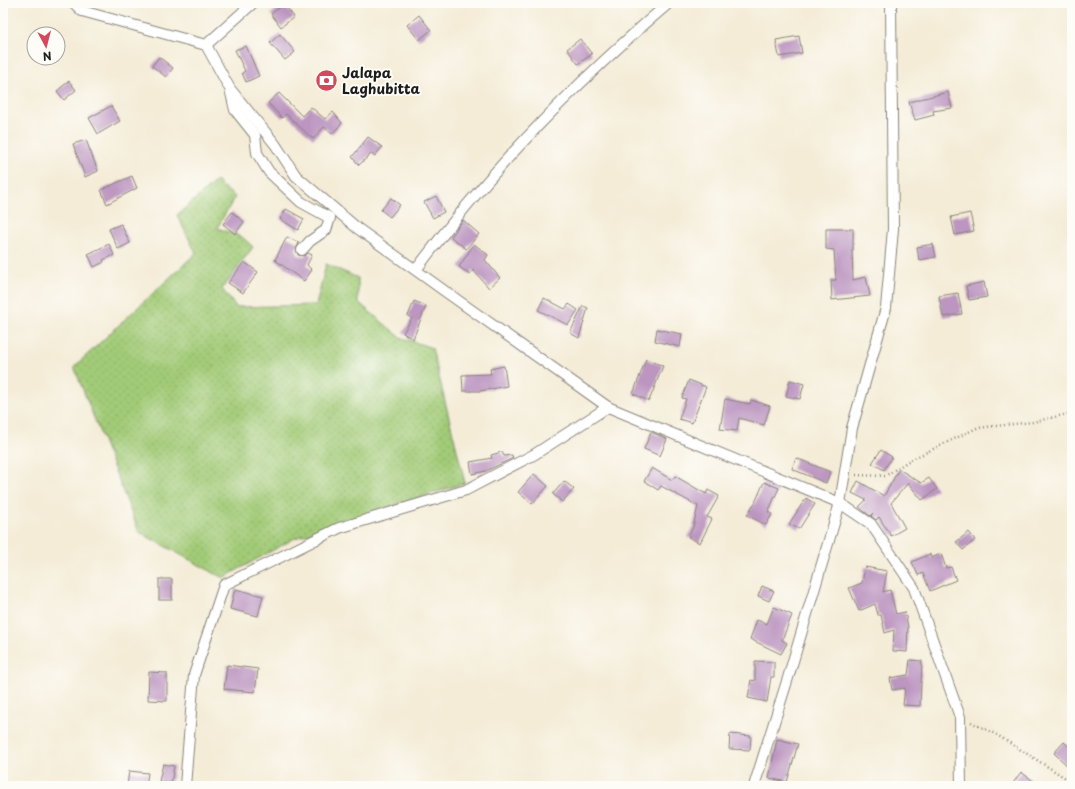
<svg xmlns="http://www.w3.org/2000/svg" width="1075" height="789" viewBox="0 0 1075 789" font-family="'Playpen Sans',sans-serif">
	<defs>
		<pattern id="grass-dots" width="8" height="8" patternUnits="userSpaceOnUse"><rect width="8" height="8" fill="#a2cb77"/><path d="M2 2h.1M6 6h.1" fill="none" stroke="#8bae66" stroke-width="1.8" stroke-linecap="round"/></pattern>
	</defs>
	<rect width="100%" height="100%" fill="#fdfcf7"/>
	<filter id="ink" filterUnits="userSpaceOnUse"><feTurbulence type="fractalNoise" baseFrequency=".025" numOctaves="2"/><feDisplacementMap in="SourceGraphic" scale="8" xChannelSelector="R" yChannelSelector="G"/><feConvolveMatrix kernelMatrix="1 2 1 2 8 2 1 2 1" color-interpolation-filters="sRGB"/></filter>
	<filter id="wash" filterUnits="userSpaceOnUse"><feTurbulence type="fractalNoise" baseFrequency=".012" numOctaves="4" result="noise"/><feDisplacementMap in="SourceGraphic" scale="16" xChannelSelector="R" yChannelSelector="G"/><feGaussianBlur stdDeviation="0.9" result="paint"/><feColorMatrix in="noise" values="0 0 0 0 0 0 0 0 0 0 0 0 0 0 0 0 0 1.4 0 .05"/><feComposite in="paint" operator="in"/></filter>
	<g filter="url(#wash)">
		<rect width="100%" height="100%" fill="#f4ecd7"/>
		<polygon fill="url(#grass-dots)" stroke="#5f744a" points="216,181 235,197 217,228 242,237 253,247 222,289 236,307 316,305 326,264 358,278 358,302 400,337 432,348 465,483 295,538 223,578 139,532 74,367 196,253 177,215"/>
		<g id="blocks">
			<g fill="#bc95c1">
				<polygon points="284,4 294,17 281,27 271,14"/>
				<polygon points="419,15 431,30 419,40 407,25"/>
				<polygon points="280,34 295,52 285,60 270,43"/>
				<polygon points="799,36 802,53 779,57 776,40"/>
				<polygon points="580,39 592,54 578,64 567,49"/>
				<polygon points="246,46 259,76 246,82 242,73 245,71 235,50"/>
				<polygon points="159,57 173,68 166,77 152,66"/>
				<polygon points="69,81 76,90 64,100 57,91"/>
				<polygon points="948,92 952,108 933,111 934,115 915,120 909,102"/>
				<polygon points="279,93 302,116 311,107 325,119 333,112 342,123 332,134 324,127 313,139 286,114 282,118 268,103"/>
				<polygon points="111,106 120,121 98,134 89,118"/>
				<polygon points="368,137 382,147 375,156 372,153 359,165 352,157"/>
				<polygon points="86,140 98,171 85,177 73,144"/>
				<polygon points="132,176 137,188 107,204 101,190"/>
				<polygon points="436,196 444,212 433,218 424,202"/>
				<polygon points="391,198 400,205 390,217 381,210"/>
				<polygon points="286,209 304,219 298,230 280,219"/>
				<polygon points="232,212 244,222 235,234 223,224"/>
				<polygon points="970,213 974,231 955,235 951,217"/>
				<polygon points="463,220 479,234 466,249 451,237"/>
				<polygon points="121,224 130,243 118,249 109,229"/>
				<polygon points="826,229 853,229 853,250 852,250 853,280 866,277 870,296 832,300 831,280 836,280 834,250 826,249"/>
				<polygon points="287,237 299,243 296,249 298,255 304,256 308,253 312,255 307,265 312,270 304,281 275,260"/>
				<polygon points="109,244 114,255 103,260 104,262 94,267 88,254"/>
				<polygon points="474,244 488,255 485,260 500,278 489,288 473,270 470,274 459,267"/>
				<polygon points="933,244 936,257 919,260 917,247"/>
				<polygon points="244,262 258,272 243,293 228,283"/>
				<polygon points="984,282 987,297 969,300 966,286"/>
				<polygon points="958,293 962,314 943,317 939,296"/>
				<polygon points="544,298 565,309 569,304 578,310 568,325 538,310"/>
				<polygon points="414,301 426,306 413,339 403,333 412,318 408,316"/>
				<polygon points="583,306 588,308 579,338 570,333"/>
				<polygon points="657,329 682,334 680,347 655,341"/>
				<polygon points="646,359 663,366 649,401 633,394"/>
				<polygon points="504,366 507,386 480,391 463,391 462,375 491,374 490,369"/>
				<polygon points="689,380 706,387 692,423 679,419 686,399 682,398"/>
				<polygon points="790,380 804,384 800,399 786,396"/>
				<polygon points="725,399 750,404 751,400 770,406 764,425 739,418 737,431 720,429"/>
				<polygon points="651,432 667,439 660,456 644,449"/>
				<polygon points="881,450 892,457 884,470 872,463"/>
				<polygon points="502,452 504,456 512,455 513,458 486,471 472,474 470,462 492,458 491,455"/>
				<polygon points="796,458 830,472 826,483 792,469"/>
				<polygon points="652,468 672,480 675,476 706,494 708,490 719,496 707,517 712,519 700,543 688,537 693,527 698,506 661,486 658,490 644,481"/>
				<polygon points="899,469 921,483 929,478 937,489 922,500 908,483 891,503 905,528 891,536 879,517 876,520 871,516 873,513 870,516 859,507 866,500 852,493 858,481 884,496"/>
				<polygon points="534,474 548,486 532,504 518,492"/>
				<polygon points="564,481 574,489 562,502 553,494"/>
				<polygon points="764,482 779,488 768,512 772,514 766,525 747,515 753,505 754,505"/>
				<polygon points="806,498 815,504 799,529 789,524"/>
				<polygon points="969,532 975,540 963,550 956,542"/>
				<polygon points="930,554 931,558 941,554 946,568 951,567 956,580 930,591 923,573 918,575 912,562"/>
				<polygon points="865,567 887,571 883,592 890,590 896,614 905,612 908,627 907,652 893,651 894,630 885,633 881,615 878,615 875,604 859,611 849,588 862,583"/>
				<rect x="159" y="579" width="13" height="21"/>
				<polygon points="762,586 774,591 769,601 758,596"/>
				<polygon points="235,589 263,596 258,616 230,609"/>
				<polygon points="774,607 792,615 782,640 787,643 781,654 750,639 757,620 767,624"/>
				<polygon points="910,660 922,661 920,706 903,705 905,688 892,690 890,678 908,675"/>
				<polygon points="755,661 774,662 774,677 771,677 767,702 748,698 751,680 755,681"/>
				<polygon points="227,665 258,669 255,692 224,689"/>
				<polygon points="149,672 167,673 167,701 148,700"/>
				<polygon points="730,734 751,736 750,750 729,749"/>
				<polygon points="777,739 798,744 787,782 769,778"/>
				<polygon points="1064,742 1072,749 1072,770 1054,753"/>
				<polygon points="163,764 174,766 171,784 159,781"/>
				<polygon points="129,771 148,773 146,786 127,786"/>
				<polygon points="1021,772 1040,786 1011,786"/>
			</g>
		</g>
	</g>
	<g filter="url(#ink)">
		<use href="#blocks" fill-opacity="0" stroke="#88847a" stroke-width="1"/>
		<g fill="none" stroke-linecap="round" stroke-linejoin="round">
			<defs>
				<g id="minor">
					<polyline points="74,3 82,11 206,45 230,89 275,144 296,176 357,228 446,292 608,407 840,503 871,524 914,588 960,717 961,786"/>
					<polyline points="206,45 253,3"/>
					<polyline points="231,93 235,110 255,135 257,153 269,172 301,202 330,218 326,230 310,241 302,250"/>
					<path d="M416 270C489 171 575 83 669 3"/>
					<polyline points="185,786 194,675 224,585 339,528 466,490 535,454 608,407"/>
					<polyline points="754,786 788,678 840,503 852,428 886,308 893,229 891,3"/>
				</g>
			</defs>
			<use href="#minor" stroke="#88847a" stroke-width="12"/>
			<g stroke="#88847a" stroke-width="2.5" stroke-dasharray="1 3" stroke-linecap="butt">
				<polyline points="856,475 885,476 910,460 977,428 1033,422 1072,413"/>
				<polyline points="971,722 997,735 1072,782"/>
			</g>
			<use href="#minor" stroke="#fff" stroke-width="10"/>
		</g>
	</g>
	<defs>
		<symbol id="bank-disc" viewBox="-11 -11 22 22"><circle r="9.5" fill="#d1495b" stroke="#fdfcf7"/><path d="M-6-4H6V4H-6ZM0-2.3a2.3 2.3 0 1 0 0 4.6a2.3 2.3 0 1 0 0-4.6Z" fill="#fff"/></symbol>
	</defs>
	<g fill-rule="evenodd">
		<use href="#bank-disc" x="314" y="68" width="25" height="25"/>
	</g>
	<g text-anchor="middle" stroke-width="4" stroke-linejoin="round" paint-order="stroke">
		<g font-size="14" font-weight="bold" fill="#1c1c1c" stroke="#fdfcf7" text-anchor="start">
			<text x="342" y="78">Jalapa<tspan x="342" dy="16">Laghubitta</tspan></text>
		</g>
	</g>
	<rect width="1075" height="789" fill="none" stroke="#fdfcf7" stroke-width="16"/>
	<g transform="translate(46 46) rotate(173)"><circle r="19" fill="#fdfcf7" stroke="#a3a29f"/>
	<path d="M0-3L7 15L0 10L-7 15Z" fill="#d1495b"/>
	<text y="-6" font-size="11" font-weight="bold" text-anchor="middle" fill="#1c1c1c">N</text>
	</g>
</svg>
